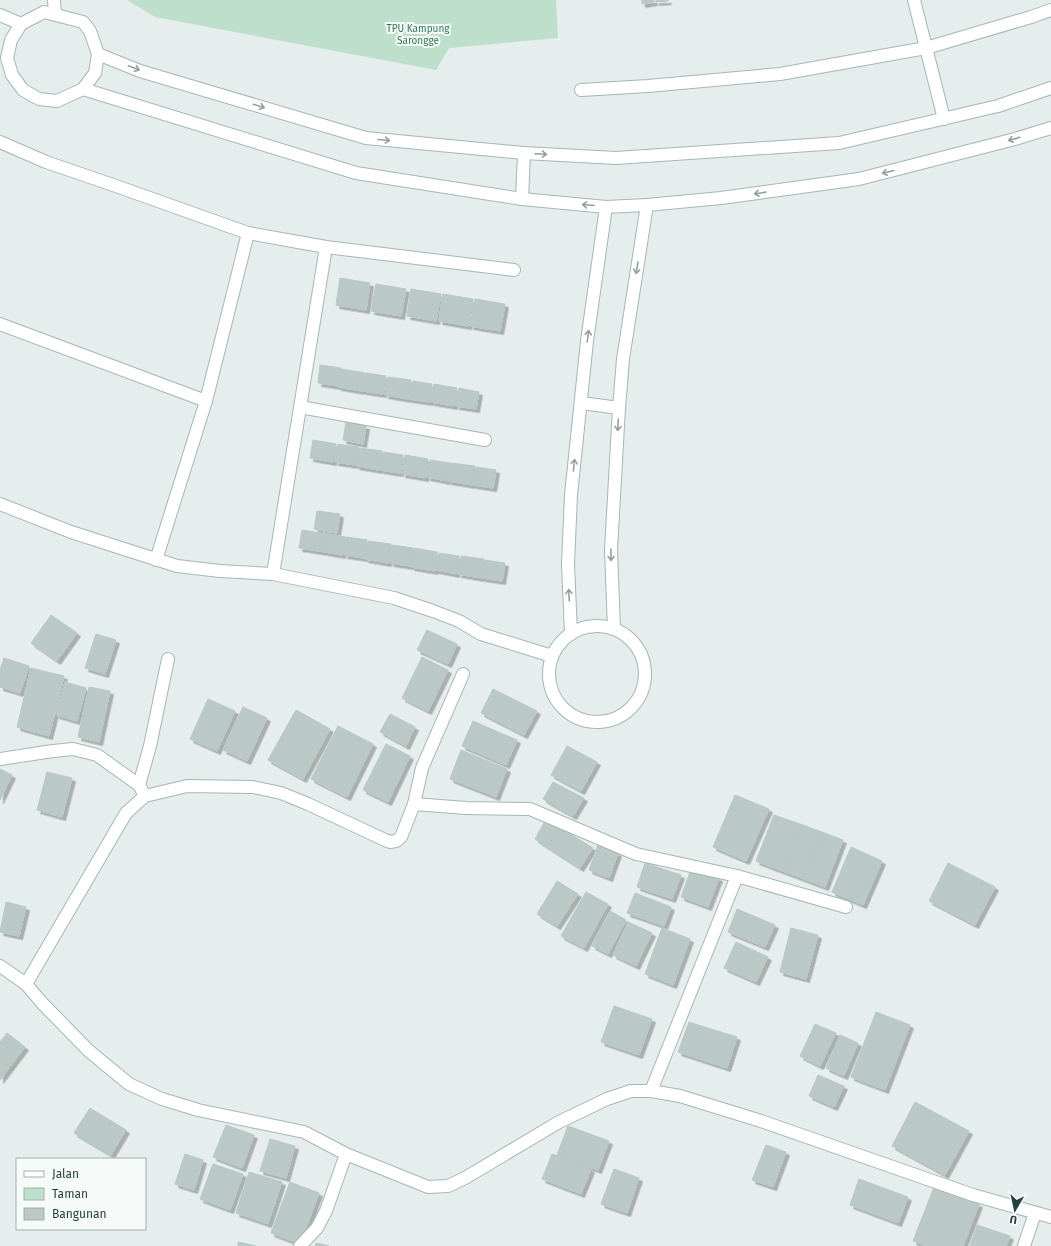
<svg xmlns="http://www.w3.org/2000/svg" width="1051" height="1246" viewBox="0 0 1051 1246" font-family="'Fira Sans',sans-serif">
	<defs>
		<filter id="shadow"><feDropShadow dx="3.5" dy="3.5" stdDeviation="0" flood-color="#0004"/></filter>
	</defs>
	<rect width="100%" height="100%" fill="#e5eeec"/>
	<polygon fill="#bfdfcd" points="127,0 556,0 558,38 449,48 436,70 155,17"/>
	<g fill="#bac9c5" stroke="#b8c8c4" filter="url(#shadow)">
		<polygon points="642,0 654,0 654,2 642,4"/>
		<polygon points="656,0 668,0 668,1 656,2"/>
		<polygon points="340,278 370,283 366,310 336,305"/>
		<polygon points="376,284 406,289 401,316 371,311"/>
		<polygon points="411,289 441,294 436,321 407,316"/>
		<polygon points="443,294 473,299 468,326 439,321"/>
		<polygon points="475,299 505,304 500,331 470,326"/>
		<polygon points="320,365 341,368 338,386 318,383"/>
		<polygon points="341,369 365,373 362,391 338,387"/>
		<polygon points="366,373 386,376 383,394 363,391"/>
		<polygon points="388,377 411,380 408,399 385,395"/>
		<polygon points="413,381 432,384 430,402 409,399"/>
		<polygon points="434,384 457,388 454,406 431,402"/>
		<polygon points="459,388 479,392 476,409 456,406"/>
		<polygon points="346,422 366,426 363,444 343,440"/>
		<polygon points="313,440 336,444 333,462 310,458"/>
		<polygon points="338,444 358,447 355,465 335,462"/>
		<polygon points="359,448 382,451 379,470 356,466"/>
		<polygon points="383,452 403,455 400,473 380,470"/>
		<polygon points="405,455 428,459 425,478 402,474"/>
		<polygon points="430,460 450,463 447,481 427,477"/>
		<polygon points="451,463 475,466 472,485 448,481"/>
		<polygon points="476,467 496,470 493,488 473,485"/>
		<polygon points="317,511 340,514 337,533 314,529"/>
		<polygon points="302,530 321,533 319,551 299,548"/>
		<polygon points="322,533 346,537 342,555 319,551"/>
		<polygon points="347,537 367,540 364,558 344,555"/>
		<polygon points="368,541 391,544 388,563 365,559"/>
		<polygon points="392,545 413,548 410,566 390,563"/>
		<polygon points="414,548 437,552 435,571 411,567"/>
		<polygon points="439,553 459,556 456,574 436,570"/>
		<polygon points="461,556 484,559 481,578 458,574"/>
		<polygon points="485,560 505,563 502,581 482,578"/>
		<polygon points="51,615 77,633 57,661 31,643"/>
		<polygon points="427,630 457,644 448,664 417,650"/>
		<polygon points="96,634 116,640 105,674 85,668"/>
		<polygon points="422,657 448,670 428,711 402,698"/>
		<polygon points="4,658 29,666 20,693 0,687 0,670"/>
		<polygon points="31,668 64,676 49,736 17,727"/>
		<polygon points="65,682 86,688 77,721 56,715"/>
		<polygon points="89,687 110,691 99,742 78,737"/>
		<polygon points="493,689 537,711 524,735 481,713"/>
		<polygon points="208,699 235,711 217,751 190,739"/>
		<polygon points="243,707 267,718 247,761 223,750"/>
		<polygon points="296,710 330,729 303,779 268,760"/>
		<polygon points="390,714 415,727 406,746 380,732"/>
		<polygon points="473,721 517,740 506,765 462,746"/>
		<polygon points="338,726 373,744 347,797 311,779"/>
		<polygon points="386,744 410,756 388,802 363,790"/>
		<polygon points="567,746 597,762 581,791 551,775"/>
		<polygon points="461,750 507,769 496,797 450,779"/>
		<polygon points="0,769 12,775 0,800"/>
		<polygon points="47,772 72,778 62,817 37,810"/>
		<polygon points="553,782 584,798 573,816 543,799"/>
		<polygon points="735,795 769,809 746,861 713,847"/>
		<polygon points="774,815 803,825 785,872 756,861"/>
		<polygon points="546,819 593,848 580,868 535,839"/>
		<polygon points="803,825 822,832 804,879 785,872"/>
		<polygon points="822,832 843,840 825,887 804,879"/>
		<polygon points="598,845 618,853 609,878 589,870"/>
		<polygon points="851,847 882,861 863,905 832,892"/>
		<polygon points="645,863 681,875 672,899 637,887"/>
		<polygon points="948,863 995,887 975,925 929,901"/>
		<polygon points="691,869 719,878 708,907 681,897"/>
		<polygon points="557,881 578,894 557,926 537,914"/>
		<polygon points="586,892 608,904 584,948 561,936"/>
		<polygon points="635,893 671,907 664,926 627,913"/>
		<polygon points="6,902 26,907 19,936 0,932"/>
		<polygon points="737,909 775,925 765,947 728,932"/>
		<polygon points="610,911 626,920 608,954 592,946"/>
		<polygon points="628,922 652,933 636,966 613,955"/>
		<polygon points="662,928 690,939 673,985 645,974"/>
		<polygon points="791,928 818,935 806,979 780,972"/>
		<polygon points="736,942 768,957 756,982 724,968"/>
		<polygon points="614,1006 652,1019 639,1055 601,1042"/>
		<polygon points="876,1012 910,1025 885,1090 851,1077"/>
		<polygon points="689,1022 737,1037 727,1068 678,1052"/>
		<polygon points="815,1024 836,1033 820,1066 800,1056"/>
		<polygon points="7,1033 25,1047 0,1080 0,1042"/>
		<polygon points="840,1035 858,1043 844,1076 826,1068"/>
		<polygon points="818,1075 844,1086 834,1107 809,1096"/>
		<polygon points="915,1102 969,1131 945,1175 892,1146"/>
		<polygon points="90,1108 126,1130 111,1155 74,1133"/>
		<polygon points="226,1125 254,1135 242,1168 213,1157"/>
		<polygon points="568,1126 609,1141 598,1170 557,1155"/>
		<polygon points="270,1139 295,1146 286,1178 260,1171"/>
		<polygon points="766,1145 786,1152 773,1187 752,1180"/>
		<polygon points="185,1154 203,1160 194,1190 175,1184"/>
		<polygon points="552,1154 591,1169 581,1194 542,1179"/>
		<polygon points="213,1164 243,1174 230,1210 200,1199"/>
		<polygon points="614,1169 639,1178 627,1213 601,1204"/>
		<polygon points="249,1172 282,1182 268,1224 236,1213"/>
		<polygon points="859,1179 908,1197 898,1223 850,1205"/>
		<polygon points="290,1182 319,1193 300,1244 271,1233"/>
		<polygon points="934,1187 979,1204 963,1246 926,1246 913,1241"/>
		<polygon points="977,1225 1010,1236 1006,1246 970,1246"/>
		<polygon points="238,1242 256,1246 238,1246"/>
		<polygon points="316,1243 329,1246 315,1246"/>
	</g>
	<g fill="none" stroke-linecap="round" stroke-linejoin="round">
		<defs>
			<g id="street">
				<polyline points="54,0 55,14"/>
				<polyline points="914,0 944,119"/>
				<polygon points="44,12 83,22 90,31 98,54 95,73 83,89 57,101 39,99 23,90 12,75 7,58 11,40 21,24"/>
				<polyline points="0,15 21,24"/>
				<polyline points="98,54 140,71 366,138 524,153 616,158 839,143 998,106 1051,88"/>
				<polyline points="83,89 356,173 522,199 606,207 647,205 721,198 859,179 1015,139 1051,128"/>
				<polyline points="581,90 648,86 780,74 926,48 1031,17 1051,10"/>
				<polyline points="0,142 46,162 116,186 248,233 326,247 514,270"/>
				<polyline points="522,199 524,153"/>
				<polyline points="0,324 206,401"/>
				<polyline points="581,403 619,408"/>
				<polyline points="300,407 485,440"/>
				<polyline points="0,504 71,532 177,566 220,571 273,574 394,598 433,611 459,621 481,634 552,656"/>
				<polyline points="156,560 206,401 248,233"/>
				<polyline points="273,574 326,247"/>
				<circle cx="597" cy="674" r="48"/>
				<polyline points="614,629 611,550 619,408 623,359 647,205"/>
				<polyline points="571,634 568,564 571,495 587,341 606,207"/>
				<polyline points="0,759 53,751 73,749 97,755 139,785 145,796"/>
				<polyline points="139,785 150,746 168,659"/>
				<polyline points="414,804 466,808 530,809 636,854 737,876 846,907"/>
				<polyline points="0,966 26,984 42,1003 89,1051 129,1084 162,1099 198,1110 304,1132 346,1154 428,1187 448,1186 465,1178 559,1122 607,1099 631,1091 651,1091 680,1096 761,1121 973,1195 1051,1217"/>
				<polyline points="26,984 126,813 145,796 187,786 253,787 281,793 308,804 385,840 390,842 396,841 401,837 414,804 422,768 463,674"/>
				<polyline points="651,1091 737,876"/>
				<polyline points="300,1246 317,1228 326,1211 346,1154"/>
				<polyline points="1024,1246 1035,1213"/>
			</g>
		</defs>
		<use href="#street" stroke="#a7b6b4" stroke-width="14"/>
		<use href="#street" stroke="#fff" stroke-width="12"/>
	</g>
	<defs><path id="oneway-shaft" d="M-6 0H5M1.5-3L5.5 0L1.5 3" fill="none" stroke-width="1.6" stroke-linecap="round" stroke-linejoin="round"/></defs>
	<g stroke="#92a09e">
		<use href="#oneway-shaft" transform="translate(134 68) rotate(21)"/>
		<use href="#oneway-shaft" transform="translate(259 106) rotate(17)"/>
		<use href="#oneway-shaft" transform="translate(1014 139) rotate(164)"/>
		<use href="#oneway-shaft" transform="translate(384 140) rotate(5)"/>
		<use href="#oneway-shaft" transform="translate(541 154) rotate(3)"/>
		<use href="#oneway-shaft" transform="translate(888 172) rotate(166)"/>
		<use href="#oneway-shaft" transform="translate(760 193) rotate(172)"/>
		<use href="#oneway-shaft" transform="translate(588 205) rotate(-175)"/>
		<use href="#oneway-shaft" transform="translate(637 268) rotate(99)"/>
		<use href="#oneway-shaft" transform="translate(588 336) rotate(-82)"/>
		<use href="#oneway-shaft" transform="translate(618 425) rotate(93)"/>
		<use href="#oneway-shaft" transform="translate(574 465) rotate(-84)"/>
		<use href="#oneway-shaft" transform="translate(611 555) rotate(89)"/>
		<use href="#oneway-shaft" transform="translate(569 595) rotate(-93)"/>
	</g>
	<g text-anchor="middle" stroke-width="4" stroke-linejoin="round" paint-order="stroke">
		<g font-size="10" fill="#2f7756" stroke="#f6faf9">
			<text x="418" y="32">TPU Kampung<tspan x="418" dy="12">Sarongge</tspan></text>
		</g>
	</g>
	<rect x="16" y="1158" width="130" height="72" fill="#f6faf9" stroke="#a2b0ae"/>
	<rect x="24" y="1171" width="20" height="6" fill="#ffffff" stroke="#a2b0ae"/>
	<text x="52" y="1178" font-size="12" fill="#24403d">Jalan</text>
	<rect x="24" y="1188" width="20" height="12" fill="#bfdfcd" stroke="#a2b0ae"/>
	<text x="52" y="1198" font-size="12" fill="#24403d">Taman</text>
	<rect x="24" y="1208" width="20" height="12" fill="#bac9c5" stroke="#a2b0ae"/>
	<text x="52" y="1218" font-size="12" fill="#24403d">Bangunan</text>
	<g transform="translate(1015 1210) rotate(189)" stroke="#f6faf9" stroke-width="3" paint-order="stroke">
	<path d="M0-3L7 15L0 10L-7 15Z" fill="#24403d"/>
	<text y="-6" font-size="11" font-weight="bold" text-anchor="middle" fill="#24403d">U</text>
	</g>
</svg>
